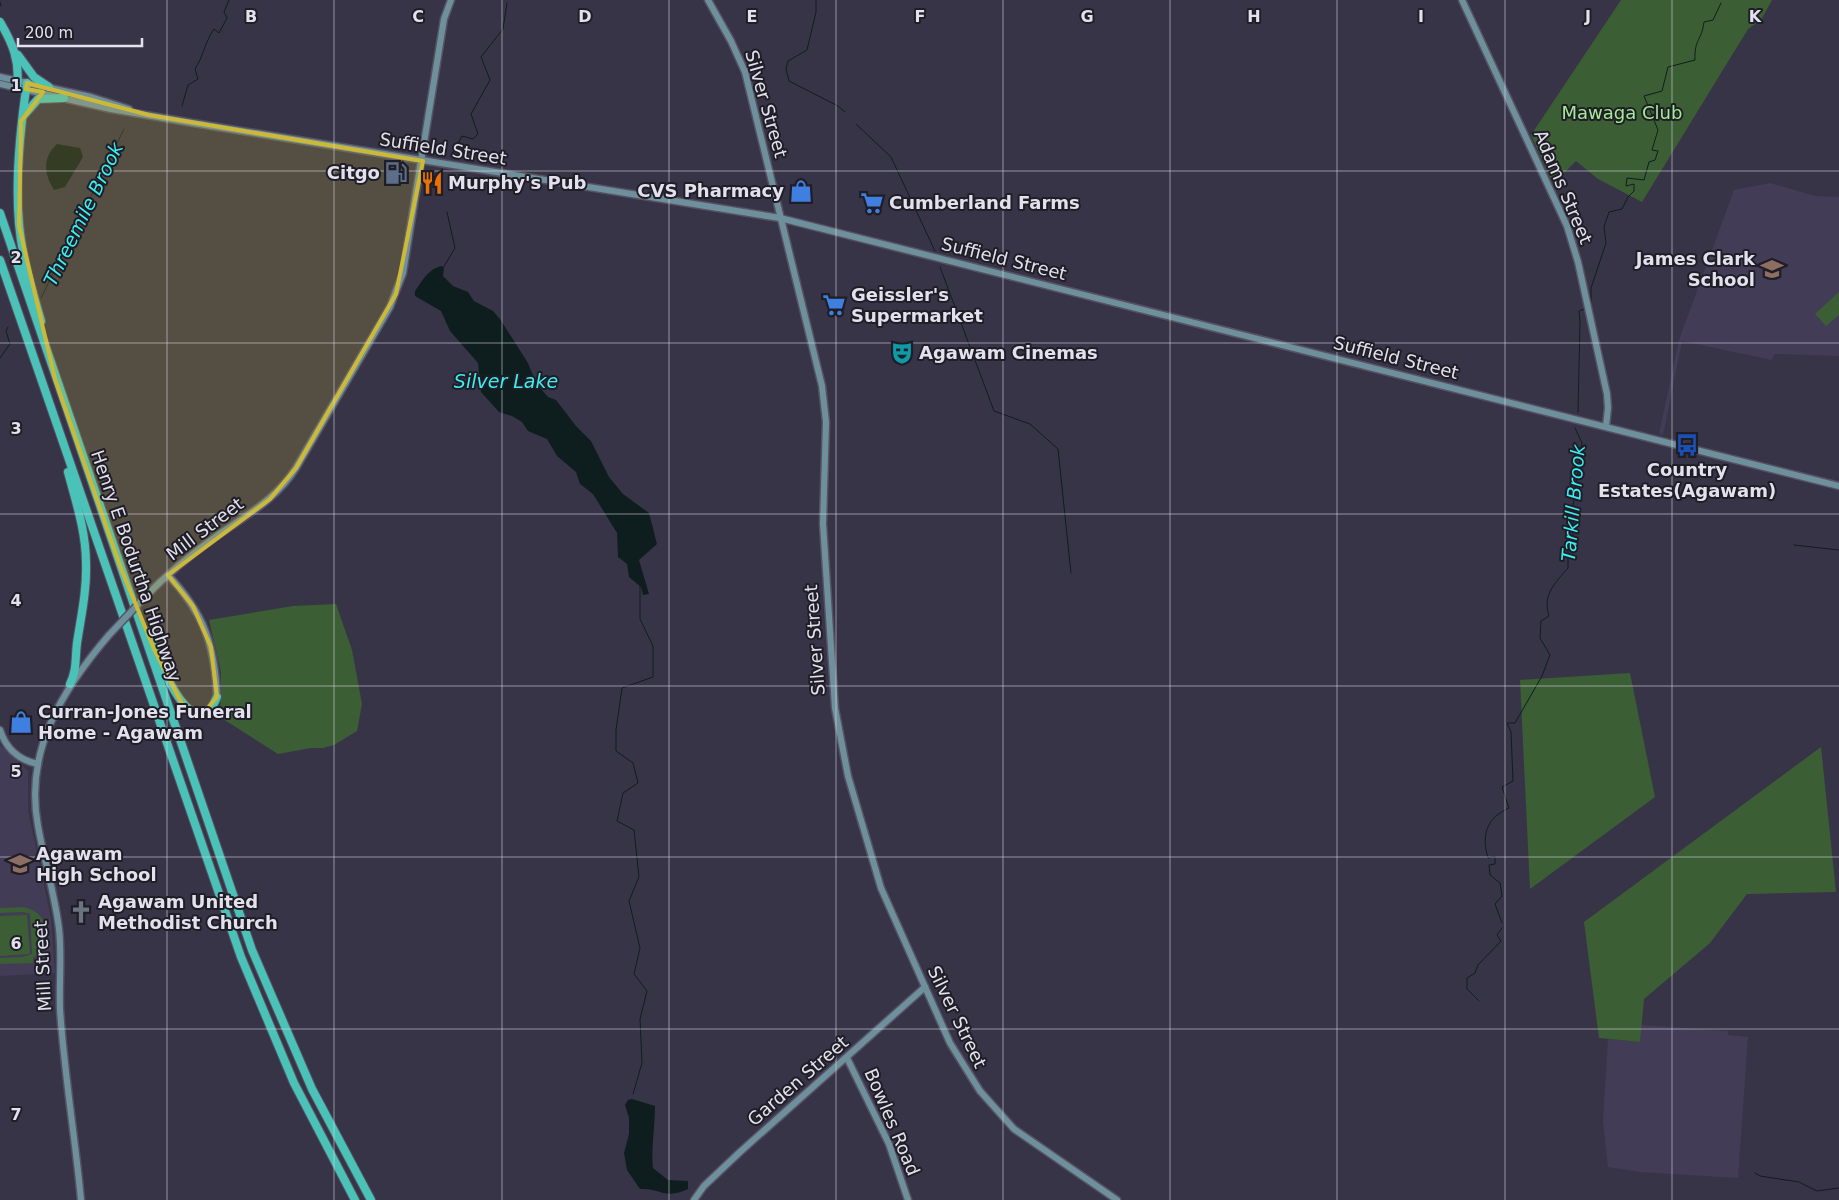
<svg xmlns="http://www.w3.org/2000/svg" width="1839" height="1200" viewBox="0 0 1839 1200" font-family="'DejaVu Sans',sans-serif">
	<rect width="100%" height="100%" fill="#383447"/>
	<g fill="#423c56">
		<polygon points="1770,183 1815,196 1839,197 1839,356 1774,354 1772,360 1682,341 1663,435 1659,434 1679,340 1734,190"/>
		<polygon points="0,745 28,771 28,811 51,918 55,973 0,976"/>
		<polygon points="1641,1025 1728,1031 1728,1035 1748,1037 1738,1178 1640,1172 1608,1167 1603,1121 1608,1039 1639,1042"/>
	</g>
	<g fill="#3b5e34">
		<polygon points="1621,0 1772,0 1761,20 1748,29 1642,202 1598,179 1576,161 1553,184 1531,135"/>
		<polygon points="1839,292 1839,315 1826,326 1815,314"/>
		<polygon points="336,604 352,650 362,704 357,731 334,745 323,748 311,748 278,754 220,717 221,672 209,620 293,606"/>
		<polygon points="1630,673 1655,797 1530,889 1520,680"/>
		<polygon points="1821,747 1836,892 1747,894 1710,943 1644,999 1640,1042 1599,1038 1584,922"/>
		<path d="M23 907C50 912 56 944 33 958V963L0 964V958L22 957 32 954 30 914 23 912 0 913V908Z"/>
		<polygon points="27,915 30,954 0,956 0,916"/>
	</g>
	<g fill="#0e1e1e">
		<path d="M57 144 80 148 83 157 65 187 54 190C44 174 42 158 57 144Z"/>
		<path d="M442 266 444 268 443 276 453 286 468 292 474 301 493 311 500 319 528 363 536 383 548 397 556 400 576 426 591 441 609 477 623 494 649 513 657 544 639 560 649 594 643 595 641 587 629 577 627 564 618 557 617 533 593 494 580 484 576 472 557 456 547 439 528 431 522 422 512 416 499 412 481 392 478 363 450 331 441 311 415 296V291C422 281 429 268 442 266Z"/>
		<path d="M632 1099 655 1106C655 1127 651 1147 653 1168L668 1180 688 1181V1189C664 1200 661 1188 640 1189L627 1170 624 1153 629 1134V1118L625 1105 628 1100Z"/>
	</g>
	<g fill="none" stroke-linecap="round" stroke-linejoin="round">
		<g stroke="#0e1e1e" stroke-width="1">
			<polyline points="816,0 816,12 807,50 788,61 786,69 789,81 838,106 845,112"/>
			<polyline points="0,2 1,6"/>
			<path d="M182 106 188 85 198 79 195 69C203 57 205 42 214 29L219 33 227 18 224 12 229 0"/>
			<polyline points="856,124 891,157 935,251"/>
			<polyline points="451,156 462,136 473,139 478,134 471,114 490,80 481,57 503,29 507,3"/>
			<polyline points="940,267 994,411 1030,424 1058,449 1071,573"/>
			<polyline points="443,268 455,248 447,212"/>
			<polyline points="41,298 124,129"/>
			<path d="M1591 303V288L1606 243 1604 227 1609 212 1622 209 1628 197 1634 191V184L1626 186 1627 178 1644 180 1649 162 1655 160 1658 151 1652 150 1658 130 1644 96 1662 91 1668 67 1695 60C1694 39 1702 40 1704 22L1713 20 1721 3"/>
			<polyline points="0,358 10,344 6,331 8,327"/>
			<polyline points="1578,412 1580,322 1579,311 1584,309"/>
			<polyline points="1794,545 1839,550"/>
			<path d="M1502 923 1495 904 1502 896 1500 883 1490 875 1489 865 1495 864V856L1488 858C1481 834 1487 818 1509 808L1502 787 1513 781 1511 732 1507 723H1515L1542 676 1550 655 1540 638 1541 621 1549 616C1542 595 1555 583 1568 568V547L1573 535V507L1582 443 1575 428"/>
			<polyline points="1479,1001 1467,989 1467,978 1475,973 1478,965 1501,941 1497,935 1502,928"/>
			<polyline points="633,1094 642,1063 640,1019 647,991 634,974 640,948 629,901 639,877 634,830 617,821 623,793 638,783 633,763 616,751 616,730 622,688 653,677 653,646 640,619 640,586"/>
			<polyline points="1755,1173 1760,1176 1799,1182 1817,1191 1839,1188"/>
		</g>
		<defs>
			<g id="secondary">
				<polyline points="708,0 731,41 745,72 822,386 826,422 823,524 835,708 848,776 881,888 950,1043 980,1091 1014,1129 1117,1200"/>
				<polyline points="1462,0 1567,226 1578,262 1607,394 1608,408 1606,426"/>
				<polyline points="0,77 91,97 129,109"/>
				<polyline points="0,84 111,109 199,124 780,218 1839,486"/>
				<path d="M168 575C204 613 215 645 217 697"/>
				<path d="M145 597C168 573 194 552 221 533 250 513 277 498 296 468L390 307 403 273 444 19 451 0"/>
				<path d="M0 730C6 749 18 760 38 764"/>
				<polyline points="847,1058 889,1144 908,1200"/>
				<path d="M81 1200C75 1136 64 1072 60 1009 59 982 62 956 59 929 55 895 44 860 38 826 24 751 62 690 109 635"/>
				<polyline points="694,1200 704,1186 740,1152 925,987"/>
			</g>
			<g id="highway">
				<path d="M0 22C13 44 20 61 17 87"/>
				<polyline points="18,55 34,77 49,87"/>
				<path d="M27 83C20 129 15 177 19 224 22 257 32 290 41 321"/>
				<polyline points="24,115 38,99 64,98"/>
				<polyline points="0,213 252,950 312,1089 371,1200"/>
				<polyline points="0,260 241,957 294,1083 355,1200"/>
				<path d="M68 472C76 502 86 532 86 563 87 590 81 617 77 643 75 659 77 670 70 684"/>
				<path d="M150 640C158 658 194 753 217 697"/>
			</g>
		</defs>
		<use href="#secondary" stroke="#565263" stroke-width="9"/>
		<use href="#highway" stroke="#565263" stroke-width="10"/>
		<use href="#secondary" stroke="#6e909c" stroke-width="6"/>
		<use href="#highway" stroke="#4ac2b7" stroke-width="8"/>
		<defs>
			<polyline id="secondary-bridge" points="109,635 145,597"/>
		</defs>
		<use href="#secondary-bridge" stroke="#565263" stroke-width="9" stroke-linecap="butt"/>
		<use href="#secondary-bridge" stroke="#6e909c" stroke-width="6"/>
	</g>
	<path fill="#cdb938" fill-opacity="0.2" stroke="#cdb938" stroke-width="4" stroke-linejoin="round" d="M27 83 149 115 423 161 396 294 296 468 270 499 168 575 193 606 211 647 217 697 204 713H193L182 704 154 649 120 566 55 379 19 226 21 121 43 92 26 89Z"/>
	<path fill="none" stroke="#e3e1ee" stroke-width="1" stroke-opacity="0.55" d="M167 0V1200M334 0V1200M502 0V1200M669 0V1200M836 0V1200M1003 0V1200M1170 0V1200M1337 0V1200M1505 0V1200M1672 0V1200M0 171H1839M0 343H1839M0 514H1839M0 686H1839M0 857H1839M0 1029H1839"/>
	<defs>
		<symbol id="fuel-bare" viewBox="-9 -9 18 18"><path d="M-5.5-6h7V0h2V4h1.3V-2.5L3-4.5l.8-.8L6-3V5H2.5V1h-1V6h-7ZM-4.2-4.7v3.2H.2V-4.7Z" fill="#5c6f8a" stroke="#1f1d26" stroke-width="2.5" paint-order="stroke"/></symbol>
		<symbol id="restaurant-bare" viewBox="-9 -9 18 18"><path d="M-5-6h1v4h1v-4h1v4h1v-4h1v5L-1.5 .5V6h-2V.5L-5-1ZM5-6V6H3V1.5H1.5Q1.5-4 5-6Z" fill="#e8710a" stroke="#1f1d26" stroke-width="2.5" paint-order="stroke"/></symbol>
		<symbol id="shop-bare" viewBox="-9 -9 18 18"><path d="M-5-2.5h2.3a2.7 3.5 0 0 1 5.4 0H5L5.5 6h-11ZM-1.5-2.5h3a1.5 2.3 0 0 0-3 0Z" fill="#3f7fe0" stroke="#1f1d26" stroke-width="2.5" paint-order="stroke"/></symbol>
		<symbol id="supermarket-bare" viewBox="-9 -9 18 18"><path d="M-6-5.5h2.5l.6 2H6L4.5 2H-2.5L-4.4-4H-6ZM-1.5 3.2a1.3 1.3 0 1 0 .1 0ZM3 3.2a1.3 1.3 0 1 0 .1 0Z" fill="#3f7fe0" stroke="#1f1d26" stroke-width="2.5" paint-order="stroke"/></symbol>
		<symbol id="school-bare" viewBox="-9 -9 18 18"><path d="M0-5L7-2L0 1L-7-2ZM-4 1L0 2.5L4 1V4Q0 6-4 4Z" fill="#8d6e63" stroke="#1f1d26" stroke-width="2.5" paint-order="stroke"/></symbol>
		<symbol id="theatre-bare" viewBox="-9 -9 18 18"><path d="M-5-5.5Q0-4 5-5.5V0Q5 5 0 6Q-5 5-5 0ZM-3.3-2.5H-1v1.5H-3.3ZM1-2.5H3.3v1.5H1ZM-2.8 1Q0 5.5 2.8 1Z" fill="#0f9aa8" stroke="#1f1d26" stroke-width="2.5" paint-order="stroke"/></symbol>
		<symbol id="bus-bare" viewBox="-9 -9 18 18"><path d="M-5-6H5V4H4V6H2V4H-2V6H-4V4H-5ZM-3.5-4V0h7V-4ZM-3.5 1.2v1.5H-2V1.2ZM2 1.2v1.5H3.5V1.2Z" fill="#1a4fb4" stroke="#1f1d26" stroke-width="2.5" paint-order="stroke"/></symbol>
		<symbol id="church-bare" viewBox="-9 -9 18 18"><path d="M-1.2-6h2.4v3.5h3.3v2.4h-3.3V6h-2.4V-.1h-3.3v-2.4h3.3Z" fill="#6b7280" stroke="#1f1d26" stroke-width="2.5" paint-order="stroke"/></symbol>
	</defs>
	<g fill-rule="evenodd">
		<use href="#fuel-bare" x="380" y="157" width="32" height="32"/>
		<use href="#restaurant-bare" x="416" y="167" width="32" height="32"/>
		<use href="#shop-bare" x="785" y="175" width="32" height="32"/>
		<use href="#supermarket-bare" x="856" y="187" width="32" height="32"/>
		<use href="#school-bare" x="1756" y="253" width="32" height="32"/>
		<use href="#supermarket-bare" x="818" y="289" width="32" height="32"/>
		<use href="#theatre-bare" x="886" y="337" width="32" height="32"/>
		<use href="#bus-bare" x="1671" y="429" width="32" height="32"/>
		<use href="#shop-bare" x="5" y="706" width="32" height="32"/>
		<use href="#school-bare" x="4" y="848" width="32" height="32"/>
		<use href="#church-bare" x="65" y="896" width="32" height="32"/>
	</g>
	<g text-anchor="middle" stroke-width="4" stroke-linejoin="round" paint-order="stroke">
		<g font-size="18" fill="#e3e1ee" stroke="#1f1d26">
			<text transform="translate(766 104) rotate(74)" y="6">Silver Street</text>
			<text transform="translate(443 149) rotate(9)" y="6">Suffield Street</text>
			<text transform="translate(1563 187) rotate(67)" y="6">Adams Street</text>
			<text transform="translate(1004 259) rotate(14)" y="6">Suffield Street</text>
			<text transform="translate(1396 358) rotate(14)" y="6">Suffield Street</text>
			<text transform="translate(205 529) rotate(-37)" y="6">Mill Street</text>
			<text transform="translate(136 566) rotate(71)" y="6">Henry E Bodurtha Highway</text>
			<text transform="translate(815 640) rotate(-94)" y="6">Silver Street</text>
			<text transform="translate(43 966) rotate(-93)" y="6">Mill Street</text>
			<text transform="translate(957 1017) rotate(64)" y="6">Silver Street</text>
			<text transform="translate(798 1081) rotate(-41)" y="6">Garden Street</text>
			<text transform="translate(892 1122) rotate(67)" y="6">Bowles Road</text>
		</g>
		<g font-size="18" fill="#a4eb95" stroke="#1f1d26">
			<text x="1622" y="119">Mawaga Club</text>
		</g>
		<g font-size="18" font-weight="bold" fill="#e3e1ee" stroke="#1f1d26" text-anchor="start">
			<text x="380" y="179" text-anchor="end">Citgo</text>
			<text x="448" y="189">Murphy's Pub</text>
			<text x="784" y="197" text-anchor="end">CVS Pharmacy</text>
			<text x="889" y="209">Cumberland Farms</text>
			<text x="1755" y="265" text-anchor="end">James Clark<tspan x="1755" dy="21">School</tspan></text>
			<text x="851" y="301">Geissler's<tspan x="851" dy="21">Supermarket</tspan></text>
			<text x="919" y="359">Agawam Cinemas</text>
			<text x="1687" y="476" text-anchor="middle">Country<tspan x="1687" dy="21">Estates(Agawam)</tspan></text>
			<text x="38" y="718">Curran-Jones Funeral<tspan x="38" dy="21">Home - Agawam</tspan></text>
			<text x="36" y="860">Agawam<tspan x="36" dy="21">High School</tspan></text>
			<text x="98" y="908">Agawam United<tspan x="98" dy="21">Methodist Church</tspan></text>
		</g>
		<g font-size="19" font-style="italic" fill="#3cedf1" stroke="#1f1d26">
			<text transform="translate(83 214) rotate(-64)" y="7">Threemile Brook</text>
			<text x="506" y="388">Silver Lake</text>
			<text transform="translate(1573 503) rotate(-85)" y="7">Tarkill Brook</text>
		</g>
	</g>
	<g font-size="16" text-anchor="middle" font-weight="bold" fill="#e3e1ee" stroke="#1f1d26" stroke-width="4" stroke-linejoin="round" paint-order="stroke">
		<text x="251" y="22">B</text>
		<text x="418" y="22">C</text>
		<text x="585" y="22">D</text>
		<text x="752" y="22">E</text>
		<text x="920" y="22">F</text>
		<text x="1087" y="22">G</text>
		<text x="1254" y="22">H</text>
		<text x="1421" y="22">I</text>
		<text x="1588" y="22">J</text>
		<text x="1755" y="22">K</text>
		<text x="16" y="91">1</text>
		<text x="16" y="263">2</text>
		<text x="16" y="434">3</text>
		<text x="16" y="606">4</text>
		<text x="16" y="777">5</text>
		<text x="16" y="949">6</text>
		<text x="16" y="1120">7</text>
	</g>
	<path d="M18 38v8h124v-8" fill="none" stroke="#e3e1ee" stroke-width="2.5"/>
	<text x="25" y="38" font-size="15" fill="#e3e1ee" stroke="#1f1d26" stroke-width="4" paint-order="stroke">200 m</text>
</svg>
